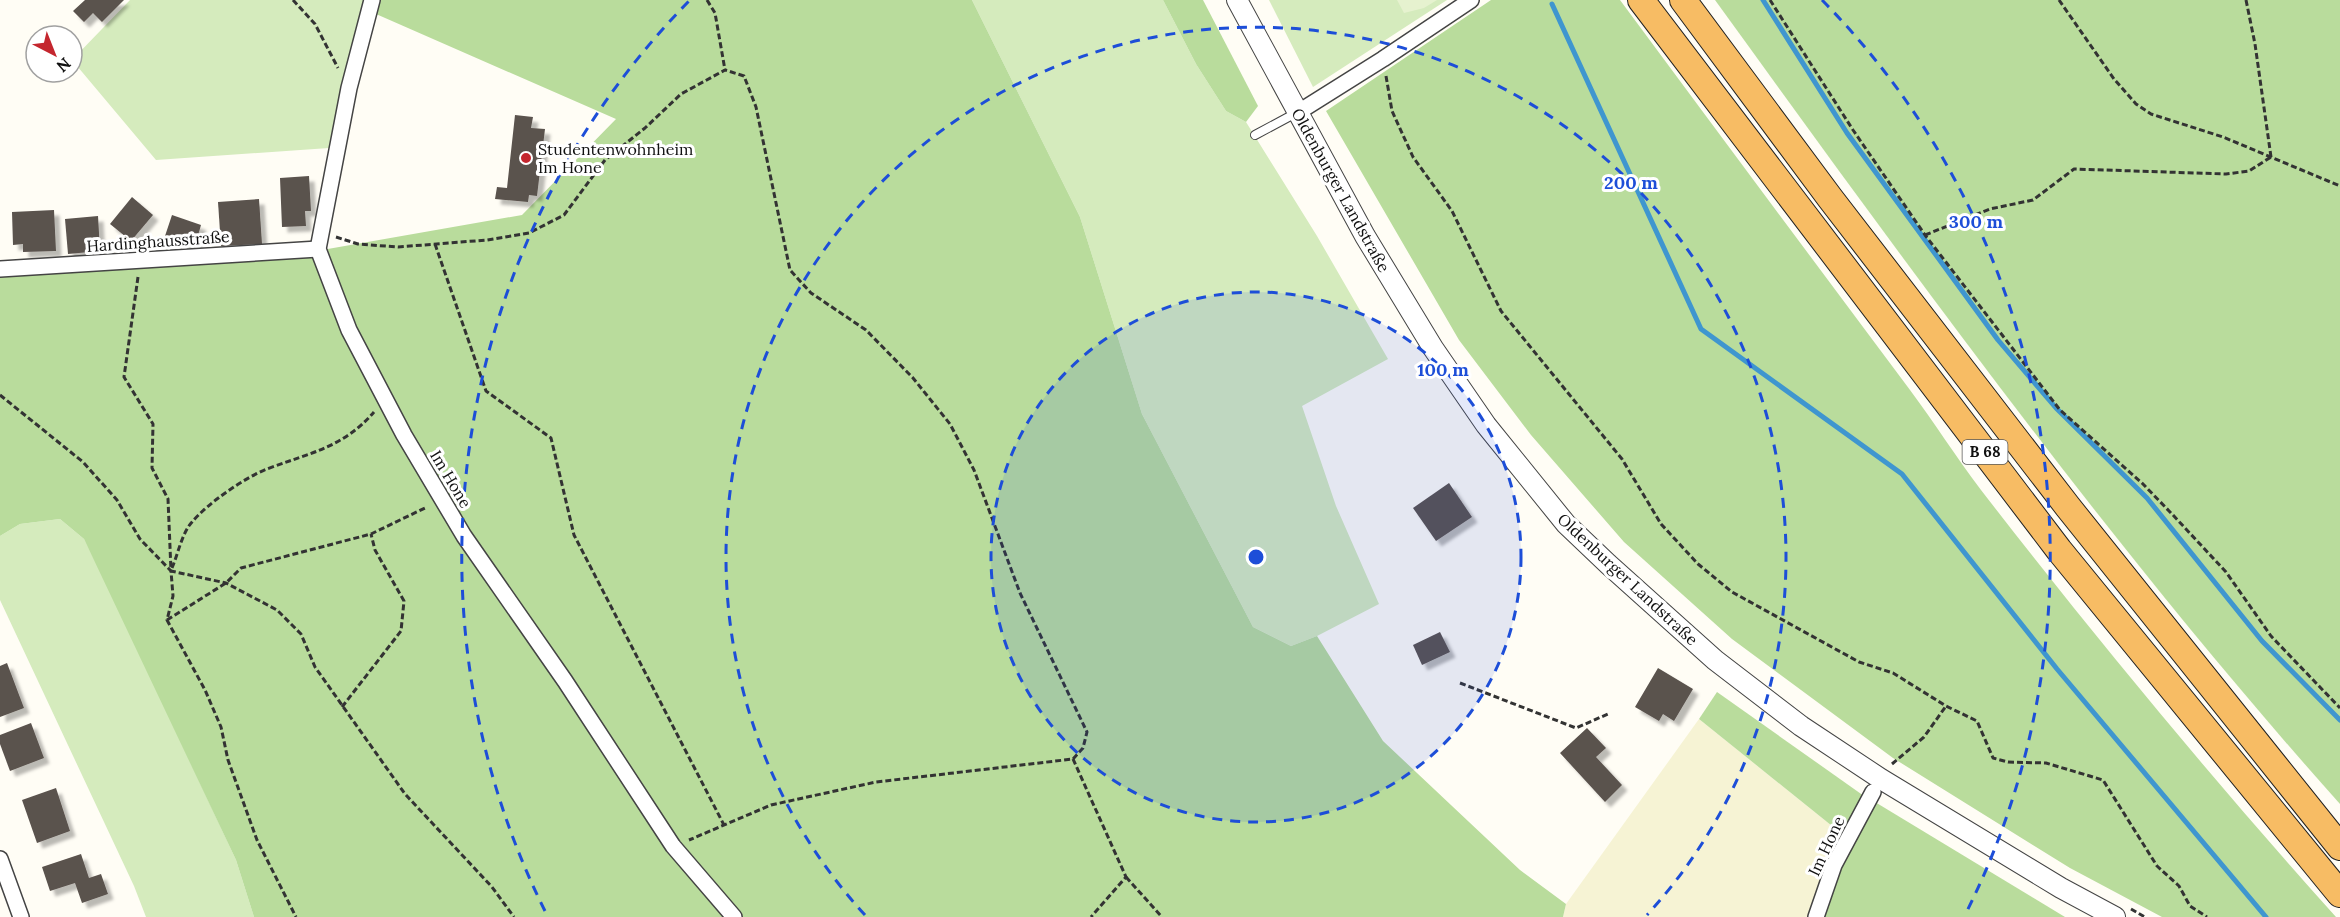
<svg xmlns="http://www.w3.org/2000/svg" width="2340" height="917" viewBox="0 0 2340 917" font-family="Lora,serif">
	<defs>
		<filter id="shadow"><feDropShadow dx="5.5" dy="5.5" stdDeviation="1.5" flood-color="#0004"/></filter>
	</defs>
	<rect width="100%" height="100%" fill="#fffdf5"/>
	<polygon fill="#f6f3d4" points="1699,719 1842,834 1809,917 1563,917 1566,904"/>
	<g fill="#d5ebbd">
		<polygon points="130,0 365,0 341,89 329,148 156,160 72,60"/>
		<polygon points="972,0 1163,0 1196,64 1226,111 1246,122 1317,236 1388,359 1302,406 1336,506 1379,604 1317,636 1291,646 1253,627 1142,414 1080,217"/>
		<polygon points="1269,0 1447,0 1313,87"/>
		<polygon points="60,519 84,539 108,586 236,860 254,917 146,917 134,886 0,600 0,536 20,524"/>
	</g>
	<g fill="#b9dc9c">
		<polygon points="381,0 972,0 1080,217 1142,414 1253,627 1291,646 1317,636 1383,741 1520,870 1566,904 1563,917 254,917 236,860 84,539 60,519 20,524 0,536 0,269 322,250 522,215 616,119 376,14"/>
		<polygon points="1163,0 1203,0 1258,106 1246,122 1226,111 1196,64"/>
		<path d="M1491 0H1620C1716 130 1813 260 1910 390 1934 422 1956 457 1981 490 2094 636 2212 779 2336 917H2162L2070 868 1893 758 1732 639 1624 542 1531 435 1459 340 1326 111Z"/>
		<path d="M1715 0H2340V804C2114 551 1914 275 1715 0Z"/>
		<polygon points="1717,692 1864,796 1842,834 1699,719"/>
		<polygon points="1875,802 2065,917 1821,917 1837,868"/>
	</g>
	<polygon fill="#e6f2cf" points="1397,0 1437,0 1424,8 1404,13"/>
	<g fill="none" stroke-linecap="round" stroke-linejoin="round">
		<g stroke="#3f96cf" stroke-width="5">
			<polyline points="1763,0 1847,133 1998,340 2056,408 2147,498 2262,641 2340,720"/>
			<polyline points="1552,4 1701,329 1902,474 2057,669 2266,917"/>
		</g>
	</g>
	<g fill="#5a524d" filter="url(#shadow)">
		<polygon points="85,0 124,0 102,22 93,13 84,22 73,11"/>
		<polygon points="515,115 533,117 531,128 545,129 537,196 529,195 528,202 495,199 497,187 507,188"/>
		<polygon points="309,176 311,211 305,211 306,226 282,227 280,178"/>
		<polygon points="132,197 153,215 131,241 110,224"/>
		<polygon points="259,199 262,244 221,246 218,202"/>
		<polygon points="54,210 56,251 23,252 23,244 13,245 12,212"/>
		<polygon points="172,215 201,225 195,246 165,236"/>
		<polygon points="98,216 100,251 68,254 65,219"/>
		<polygon points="1449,483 1472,517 1436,541 1413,508"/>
		<polygon points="1440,632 1450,652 1422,665 1413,645"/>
		<polygon points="7,663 24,708 0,717 0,666"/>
		<polygon points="1658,668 1693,689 1674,721 1663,714 1659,721 1635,707"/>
		<polygon points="31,723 44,758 10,771 0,744 0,735"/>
		<polygon points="1587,728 1606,748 1596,757 1622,785 1605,802 1560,753"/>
		<polygon points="56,788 70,831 37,843 22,800"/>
		<polygon points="81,854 89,878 101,874 108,894 82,903 75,883 50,891 42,867"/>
	</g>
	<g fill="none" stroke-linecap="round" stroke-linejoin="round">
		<defs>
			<polyline id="service" points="1255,135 1296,113"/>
			<g id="minor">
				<polyline points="372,0 349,88 318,249 349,330 404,435 464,536 565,681 673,846 734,917"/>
				<polyline points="1297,113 1383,59 1471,0"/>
				<polyline points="0,269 318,249"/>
				<polyline points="0,859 21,917"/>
				<polyline points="1816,917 1834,865 1873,792"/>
			</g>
			<polyline id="tertiary" points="1237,0 1365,236 1433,348 1486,425 1566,524 1608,564 1715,660 1801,726 1881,779 2061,888 2115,917"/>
			<g id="trunk">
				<polyline points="1641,0 2059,550 2340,894"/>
				<polyline points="1683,0 1830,198 2068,507 2340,847"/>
			</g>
		</defs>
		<use href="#service" stroke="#444" stroke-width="10"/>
		<use href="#minor" stroke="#444" stroke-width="18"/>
		<use href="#tertiary" stroke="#444" stroke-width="22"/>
		<use href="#trunk" stroke="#222" stroke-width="28"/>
		<g stroke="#333" stroke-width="3" stroke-dasharray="6 3" stroke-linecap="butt">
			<polyline points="293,0 315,24 338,68"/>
			<polyline points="707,0 715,13 725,70"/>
			<polyline points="1770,0 1853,130 1925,235 2060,410 2142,483 2172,514 2226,572 2271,636 2340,708"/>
			<polyline points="2059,0 2114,79 2136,104 2151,114 2223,137 2340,186"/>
			<polyline points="2246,0 2255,44 2271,157"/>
			<polyline points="1386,76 1392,111 1413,157 1452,211 1501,311 1622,459 1661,524 1698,564 1732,592 1859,662 1893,673 1946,706 1977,721 1993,758 2008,762 2046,763 2103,780 2157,866 2179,886 2190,906 2207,917"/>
			<polyline points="1925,235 1990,209 2033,200 2074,169 2226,174 2249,171 2271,157"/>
			<polyline points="336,237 358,244 398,247 487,240 529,233 564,215 605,160 645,128 681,94 725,70 744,76 756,107 790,270 811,293 866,330 913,378 950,424 974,470 1020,593 1087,732 1083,748 1073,759 876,782 771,805 689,840"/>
			<polyline points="435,244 486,391 551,438 574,535 724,825"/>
			<polyline points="138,277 124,377 153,424 152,468 168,499 171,571 226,583 277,610 301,634 315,667 405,794 492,887 514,917"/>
			<polyline points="0,395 83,462 117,500 140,539 171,571 173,596 167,620 205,690 221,727 228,760 257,840 296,917"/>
			<path d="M172 568C178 554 182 533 192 522 208 503 244 478 267 469 309 453 343 448 374 412"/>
			<polyline points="167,620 226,583 241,568 371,534 427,507"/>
			<polyline points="1460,683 1576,728 1608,714"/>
			<polyline points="342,707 401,631 404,601 375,550 371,534"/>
			<polyline points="1073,759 1126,877 1091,917"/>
			<polyline points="1892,764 1924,737 1946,706"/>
			<polyline points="1126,877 1162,917"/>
			<polyline points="2131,909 2145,917"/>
		</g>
		<use href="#service" stroke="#fff" stroke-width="8"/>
		<use href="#minor" stroke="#fff" stroke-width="15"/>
		<use href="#tertiary" stroke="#fff" stroke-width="20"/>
		<use href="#trunk" stroke="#f7bc64" stroke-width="26"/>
	</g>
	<circle cx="1256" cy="557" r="265" fill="#1d4ed8" fill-opacity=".12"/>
	<g fill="none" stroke="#1d4ed8" stroke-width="3" stroke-dasharray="10 8">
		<circle cx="1256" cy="557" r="265"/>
		<path d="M865 915A530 530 0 1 1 1647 915"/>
		<path d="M545 911A794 794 0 0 1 690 0M1822 0A794 794 0 0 1 1967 911"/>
	</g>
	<circle fill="#c4262e" stroke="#fff" stroke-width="2" cx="526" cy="158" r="6"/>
	<g text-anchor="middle" stroke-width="6" stroke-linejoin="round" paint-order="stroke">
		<rect fill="#fff" stroke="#585858" stroke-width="1.5" x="1962.5" y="440" width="45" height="24" rx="4.5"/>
		<g font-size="15" font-weight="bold" fill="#111">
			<text x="1985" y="457">B 68</text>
		</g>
		<g font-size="16" fill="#111" stroke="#fff" text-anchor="start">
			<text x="538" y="155">Studentenwohnheim<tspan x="538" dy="18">Im Hone</tspan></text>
		</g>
		<g font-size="16" fill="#111" stroke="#fff">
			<text transform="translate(1341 190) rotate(61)" y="6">Oldenburger Landstraße</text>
			<text transform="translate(158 241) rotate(-4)" y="6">Hardinghausstraße</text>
			<text transform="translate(451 479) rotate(59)" y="6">Im Hone</text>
			<text transform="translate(1628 579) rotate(43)" y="6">Oldenburger Landstraße</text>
			<text transform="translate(1826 846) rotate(-65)" y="6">Im Hone</text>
		</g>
	</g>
	<circle cx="1256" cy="557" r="9" fill="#1d4ed8" stroke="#fff" stroke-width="3"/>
	<g font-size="18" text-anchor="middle" font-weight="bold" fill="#1d4ed8" stroke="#fff" stroke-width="6" stroke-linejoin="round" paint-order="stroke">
		<text x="1631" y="189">200 m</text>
		<text x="1976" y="228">300 m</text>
		<text x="1443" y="376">100 m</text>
	</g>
	<g transform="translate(54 54) rotate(138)"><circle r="28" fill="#ffffff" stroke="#a0a0a0" stroke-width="1.5"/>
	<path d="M0-4.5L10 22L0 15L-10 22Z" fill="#c4262e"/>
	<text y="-9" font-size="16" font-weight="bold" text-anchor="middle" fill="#111111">N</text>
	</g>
</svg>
